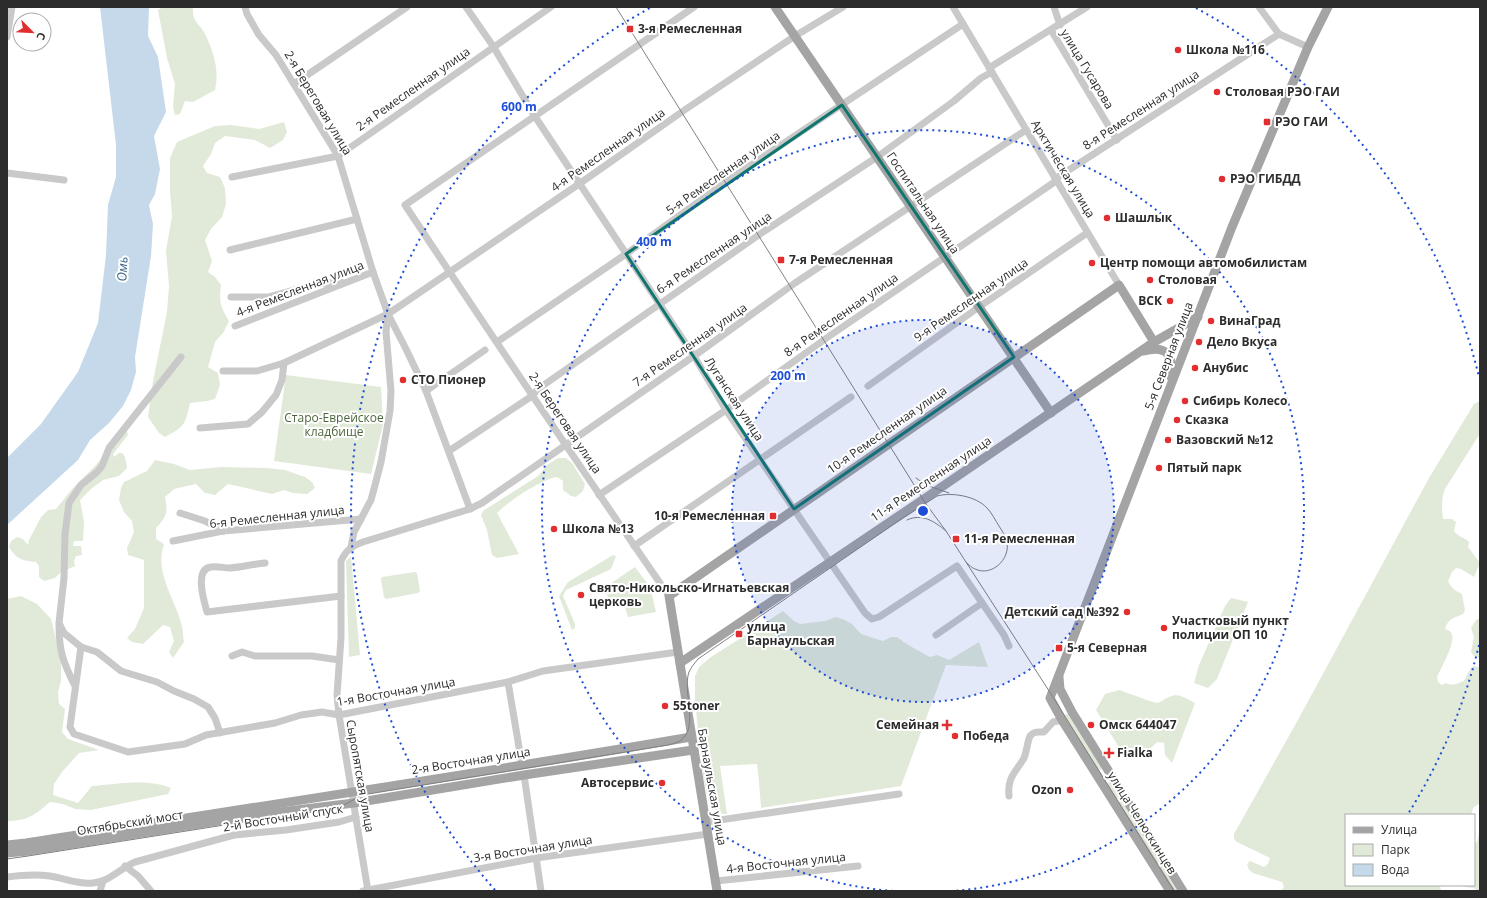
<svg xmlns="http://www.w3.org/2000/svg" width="1487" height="898" viewBox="0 0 1487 898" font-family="'Open Sans',sans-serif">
	<rect width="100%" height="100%" fill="#fff"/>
	<g fill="#e1ead9">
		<path d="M163 7H193C192 21 197 21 204 32 213 50 220 70 215 90L193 102 185 101 180 114 175 115 173 107 175 84 167 58 158 10Z"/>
		<path d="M284 122 287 132 283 140 270 148 255 140 225 136 215 143 211 154 203 166 207 173 220 177 225 188 226 204 222 217 211 229 205 240 212 261 208 272 215 277 221 285C219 302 220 306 229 321L223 333 215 342 208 367 218 373 220 385 215 399 207 401 190 403C185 425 185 426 165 437L159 433 148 417 153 381 167 312 169 286 166 251 172 216 170 191V158L177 142 215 126 231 125 259 129Z"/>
		<polygon points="286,375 381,387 383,425 371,474 274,461"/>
		<path d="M1480 401V436L1479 435 1445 489C1441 497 1442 511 1443 519H1452L1456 522 1454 531C1458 537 1464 537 1469 542L1468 547 1480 563 1474 577 1461 569 1456 568 1452 572 1448 581C1451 588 1456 591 1462 594L1465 610 1463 614C1453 618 1448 619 1445 629 1448 630 1451 631 1452 635 1455 644 1441 668 1437 677L1438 682 1442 685 1446 683C1452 686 1457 684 1464 681L1468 673 1473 666 1480 667V803L1473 808 1471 815H1346V885H1440L1441 891H1281L1284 887 1282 882 1253 873 1249 870 1247 864 1250 861 1264 867 1268 864 1270 858 1237 842 1234 839V834L1299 718 1429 478 1474 404Z"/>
		<path d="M126 430 127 431 128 435 113 454 114 457 119 453H122L125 457 127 468 119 476 103 480 91 489 80 500 84 522 83 541H74L73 546H81L82 555 76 556 74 561 75 566 61 572 55 578 44 581 39 577V566L36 562C23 561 16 559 9 547L11 541 17 537 23 539 28 545 29 540 41 517 48 510 56 509 73 488 95 466Z"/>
		<path d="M558 458H566L572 463 585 484 583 491 576 497 571 496 563 490V481L557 477C540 480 509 501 497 513L519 554 497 558 492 555 487 530 481 515 483 511 538 476 547 465Z"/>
		<path d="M155 460 174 464 190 470 221 467 267 468 285 470 305 477 312 482 315 488 307 494 293 493 284 490 272 494 228 484 215 495 205 493 196 484 174 489 165 497C168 513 167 516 156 528V539L164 544C154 573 175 598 182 626 183 631 183 637 184 642L173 658 169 652 174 641 170 627 163 625 143 644 132 642 127 638 135 629 144 608V560L128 555 127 548 134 532 132 521 124 512 119 500 121 488 124 482 147 471Z"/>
		<polygon points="613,555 616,556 611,569 566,590 563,596 575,624 575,628 572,630 559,596 568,582"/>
		<polygon points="351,556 360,655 349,657 346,561"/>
		<polygon points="635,567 650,587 656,612 628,617 624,604 613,607 604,588"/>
		<polygon points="415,572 417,573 420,591 418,593 386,599 384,597 381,579 382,577"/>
		<path d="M21 596 37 604 51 619 61 660V681L58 692 59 704 65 709 62 732 68 739 99 750 79 753 62 772 54 784 53 795 78 803 92 786C115 784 149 778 171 788L168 794 91 810 75 809 63 804 50 802C35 815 27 821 7 821V599Z"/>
		<polygon points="1231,598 1248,602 1217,679 1208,688 1194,683 1199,665 1225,606"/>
		<path d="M783 611 794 621 800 624 825 621 836 617 845 620 852 624 861 634 883 641 891 637H897C907 645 919 651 930 657L937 655 949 660 979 642 988 667 946 665 901 786 761 808 759 782 757 764 720 766 727 814H723L712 808 707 794 703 776 698 731 695 699V676L699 667 711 657Z"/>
		<polygon points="1480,618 1480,658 1474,656 1471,652 1474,637 1471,628 1476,620"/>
		<path d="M1119 690C1126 692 1153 703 1158 703 1161 702 1165 698 1169 697 1179 692 1186 699 1195 703L1172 763 1165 755 1164 743 1157 742 1149 750 1140 747 1123 754 1096 710 1105 694Z"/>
		<polygon points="1069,713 1102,769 1101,770 1098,769 1064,717 1066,714"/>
		<polygon points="1109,781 1111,782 1179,891 1174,891 1108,784"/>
		<polygon points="1480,830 1480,891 1477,891 1474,888 1465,887 1462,885 1474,885 1474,843 1477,842"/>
	</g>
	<polygon fill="#c5d9ea" points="100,7 149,7 148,36 158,57 166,112 154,136 160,169 155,194 149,205 153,224 151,256 135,357 136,372 131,390 123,406 109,423 90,440 78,460 7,525 7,458 41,424 78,372 98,323 106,255 108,205 116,177 116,145"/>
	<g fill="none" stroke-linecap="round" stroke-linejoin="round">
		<g stroke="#c9c9c9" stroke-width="7">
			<polyline points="245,7 247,14 259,35 276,55 338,156 373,272 388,314 406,349 426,391 470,509"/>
			<polyline points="466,7 493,46 534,115 694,356 726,410 865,613 872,619 879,617 957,566 1004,635 1009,646"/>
			<polyline points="953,7 1119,285"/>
			<polyline points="1054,7 1060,25"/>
			<polyline points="1259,7 1279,34 1308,47"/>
			<polyline points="1051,30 1117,140"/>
			<polyline points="7,37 12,7"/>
			<polyline points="989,68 1087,7"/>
			<polyline points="294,84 407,7"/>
			<polyline points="7,173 64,180"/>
			<polyline points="232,177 338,156 551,7"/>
			<polyline points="1055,179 1279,34"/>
			<polyline points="230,250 357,219"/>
			<polyline points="231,297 269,297 317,284 341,282"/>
			<polyline points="235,326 373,272"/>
			<polyline points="497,342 626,254 730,179 963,24"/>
			<polyline points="181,357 109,448 102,466 97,472 81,485 69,503 65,534 64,578 59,623 64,633 81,647 97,652 121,671 157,682 174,691 194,699 208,707 215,718 220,733"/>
			<polyline points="223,371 257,371 284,363 388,314 579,184 686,109 795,36 843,7"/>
			<polyline points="868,386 979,307 1087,233"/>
			<polyline points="426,391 485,350"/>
			<polyline points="200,428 248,424 262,412 276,395 282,380 284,363"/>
			<polyline points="449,451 532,396 538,389 763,232 877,157 954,101 981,78 992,72"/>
			<polyline points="599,495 726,410 828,337 1056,181"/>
			<polyline points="180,513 205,521 223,531"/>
			<polyline points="173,541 223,531 361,519"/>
			<polyline points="634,546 851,397"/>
			<polyline points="351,547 354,532 371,500 374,489 381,462 390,411 391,391 386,332 388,314"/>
			<path d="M265 563C253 564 242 567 230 568 224 568 218 566 211 567 194 569 204 601 207 612L341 596"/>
			<path d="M669 596C579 466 492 336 405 205L694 7"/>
			<path d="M59 625C59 651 63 662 75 686"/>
			<polyline points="936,635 982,603"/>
			<polyline points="81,647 70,727 74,734 128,752 185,744 206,735 275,723 301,715 322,712 339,715 508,682 543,671 678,652"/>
			<polyline points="232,656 242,652 255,656 312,656 339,660"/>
			<polyline points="508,682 522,765"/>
			<polyline points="524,775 541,891"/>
			<path d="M1009 796C1007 777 1016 772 1024 758 1027 751 1027 743 1030 736 1034 731 1038 732 1044 732L1053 722 1062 720"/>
			<polyline points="706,822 899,794"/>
			<polyline points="125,866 138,876 151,891"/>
			<path d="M7 877C22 875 36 874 50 876 64 878 79 885 93 883 109 882 121 868 135 862L234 835 286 830 339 822 356 817"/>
			<polyline points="716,881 858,866"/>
			<polyline points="100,891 103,881"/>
			<polyline points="363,891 536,858 708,834"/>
			<path d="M368 891 339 715 337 695 341 638V561C346 550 352 546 363 542L470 509 482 503 694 356 795 283 1026 130"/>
		</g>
		<g stroke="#a4a4a4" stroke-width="9">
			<polyline points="775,7 1051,413"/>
			<path d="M1144 351C1167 345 1174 355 1171 377"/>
			<polyline points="680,663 924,499 1154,342 1198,317"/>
			<polyline points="1059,677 1060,689 1072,712 1183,891"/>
			<path d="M7 845 26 843C248 808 470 775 691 737"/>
			<polyline points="7,853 28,851 256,815 354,803 524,775 693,750"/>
			<polyline points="717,891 669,596 1119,285 1154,342"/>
			<polyline points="1170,891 1062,720 1050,698 1232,227 1308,47 1328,7"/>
		</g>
		<g stroke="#818181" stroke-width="1">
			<polyline points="616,7 926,504 946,531 1051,694 1174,891"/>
			<polyline points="916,478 926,485 949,493"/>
			<path d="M907 520C922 513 934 521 946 531"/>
			<path d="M7 859 28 856 256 820 327 810 346 804 360 796 368 794 668 745C672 744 676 743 680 741 700 727 682 692 689 672 691 667 695 663 698 659L894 524 937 496C952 492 976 496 987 508 992 513 995 520 999 526 1002 531 1006 536 1007 543 1010 559 992 577 975 569 972 568 969 565 966 562"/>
		</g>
	</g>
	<path fill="none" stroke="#0f766e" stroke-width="3" stroke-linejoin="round" d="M842 105 1014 357 794 509 626 254Z"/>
	<circle cx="923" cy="511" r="191" fill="#1d4ed8" fill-opacity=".12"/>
	<g fill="none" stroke="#1d4ed8" stroke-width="2" stroke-dasharray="2 4">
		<circle cx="923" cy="511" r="191"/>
		<path d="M893 891A381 381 0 1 1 953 891"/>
		<path d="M1479 645A572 572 0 0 1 1408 814M495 890A572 572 0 0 1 650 8M1196 8A572 572 0 0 1 1479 377"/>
	</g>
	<g fill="#e12f31" stroke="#fff" stroke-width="1.5">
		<rect x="626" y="25" width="8" height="8" rx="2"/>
		<circle cx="1178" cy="50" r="4"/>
		<circle cx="1217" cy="92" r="4"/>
		<rect x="1263" y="118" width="8" height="8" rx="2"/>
		<circle cx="1222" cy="179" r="4"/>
		<circle cx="1107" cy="218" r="4"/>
		<rect x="777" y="256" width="8" height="8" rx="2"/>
		<circle cx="1092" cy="263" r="4"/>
		<circle cx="1150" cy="280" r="4"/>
		<circle cx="1170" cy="301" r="4"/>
		<circle cx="1211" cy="321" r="4"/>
		<circle cx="1199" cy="342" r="4"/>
		<circle cx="1195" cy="368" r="4"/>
		<circle cx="403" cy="380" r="4"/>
		<circle cx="1185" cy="401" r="4"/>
		<circle cx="1177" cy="420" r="4"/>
		<circle cx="1168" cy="440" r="4"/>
		<circle cx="1159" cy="468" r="4"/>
		<rect x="769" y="512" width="8" height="8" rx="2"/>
		<circle cx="554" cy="529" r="4"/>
		<rect x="952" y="535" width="8" height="8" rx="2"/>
		<circle cx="581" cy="595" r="4"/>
		<circle cx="1127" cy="612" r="4"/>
		<circle cx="1164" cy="628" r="4"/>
		<rect x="735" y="630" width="8" height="8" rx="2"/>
		<rect x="1055" y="644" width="8" height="8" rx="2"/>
		<circle cx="665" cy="706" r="4"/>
		<path d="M945 719h4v4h4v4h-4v4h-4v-4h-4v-4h4z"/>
		<circle cx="1091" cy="725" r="4"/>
		<circle cx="955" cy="736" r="4"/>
		<path d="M1107 747h4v4h4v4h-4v4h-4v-4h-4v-4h4z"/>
		<circle cx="662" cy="783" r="4"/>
		<circle cx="1070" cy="790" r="4"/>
	</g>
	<g text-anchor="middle" stroke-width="4" stroke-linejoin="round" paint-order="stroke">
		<g font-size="12" font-weight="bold" fill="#2c2c2c" stroke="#fff" text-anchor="start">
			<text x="638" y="33">3-я Ремесленная</text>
			<text x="1186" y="54">Школа №116</text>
			<text x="1225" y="96">Столовая РЭО ГАИ</text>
			<text x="1275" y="126">РЭО ГАИ</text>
			<text x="1230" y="183">РЭО ГИБДД</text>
			<text x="1115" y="222">Шашлык</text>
			<text x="789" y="264">7-я Ремесленная</text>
			<text x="1100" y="267">Центр помощи автомобилистам</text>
			<text x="1158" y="284">Столовая</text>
			<text x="1162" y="305" text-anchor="end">ВСК</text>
			<text x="1219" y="325">ВинаГрад</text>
			<text x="1207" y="346">Дело Вкуса</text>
			<text x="1203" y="372">Анубис</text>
			<text x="411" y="384">СТО Пионер</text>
			<text x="1193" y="405">Сибирь Колесо</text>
			<text x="1185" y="424">Сказка</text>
			<text x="1176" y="444">Вазовский №12</text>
			<text x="1167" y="472">Пятый парк</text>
			<text x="765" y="520" text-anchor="end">10-я Ремесленная</text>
			<text x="562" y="533">Школа №13</text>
			<text x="964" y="543">11-я Ремесленная</text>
			<text x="589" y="592">Свято-Никольско-Игнатьевская<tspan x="589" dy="14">церковь</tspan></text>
			<text x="1119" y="616" text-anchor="end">Детский сад №392</text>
			<text x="1172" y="625">Участковый пункт<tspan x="1172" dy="14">полиции ОП 10</tspan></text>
			<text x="747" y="631">улица<tspan x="747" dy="14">Барнаульская</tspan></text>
			<text x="1067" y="652">5-я Северная</text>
			<text x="673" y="710">55toner</text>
			<text x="939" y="729" text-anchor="end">Семейная</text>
			<text x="1099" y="729">Омск 644047</text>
			<text x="963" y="740">Победа</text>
			<text x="1117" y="757">Fialka</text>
			<text x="654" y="787" text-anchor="end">Автосервис</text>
			<text x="1062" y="794" text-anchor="end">Ozon</text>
		</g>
		<g font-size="12" fill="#2c2c2c" stroke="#fff">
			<text transform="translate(1087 69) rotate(59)" y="4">улица Гусарова</text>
			<text transform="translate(413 89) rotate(-35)" y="4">2-я Ремесленная улица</text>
			<text transform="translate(318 103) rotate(59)" y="4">2-я Береговая улица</text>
			<text transform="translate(1141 110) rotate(-33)" y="4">8-я Ремесленная улица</text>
			<text transform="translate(608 150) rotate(-35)" y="4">4-я Ремесленная улица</text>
			<text transform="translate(1063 169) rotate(59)" y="4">Арктическая улица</text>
			<text transform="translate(723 173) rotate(-35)" y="4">5-я Ремесленная улица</text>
			<text transform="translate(923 203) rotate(56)" y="4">Госпитальная улица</text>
			<text transform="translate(714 253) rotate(-34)" y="4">6-я Ремесленная улица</text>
			<text transform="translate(300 289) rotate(-21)" y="4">4-я Ремесленная улица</text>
			<text transform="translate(971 300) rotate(-35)" y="4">9-я Ремесленная улица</text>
			<text transform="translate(841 315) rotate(-35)" y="4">8-я Ремесленная улица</text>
			<text transform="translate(690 345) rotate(-35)" y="4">7-я Ремесленная улица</text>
			<text transform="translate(1169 356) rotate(-69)" y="4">5-я Северная улица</text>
			<text transform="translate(734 399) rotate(57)" y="4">Луганская улица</text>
			<text transform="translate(565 423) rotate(56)" y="4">2-я Береговая улица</text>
			<text transform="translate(887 430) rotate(-35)" y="4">10-я Ремесленная улица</text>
			<text transform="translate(931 479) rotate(-34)" y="4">11-я Ремесленная улица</text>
			<text transform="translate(277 517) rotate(-6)" y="4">6-я Ремесленная улица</text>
			<text transform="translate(396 692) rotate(-10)" y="4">1-я Восточная улица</text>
			<text transform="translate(471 761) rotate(-9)" y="4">2-я Восточная улица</text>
			<text transform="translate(360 776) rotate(80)" y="4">Сыропятская улица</text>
			<text transform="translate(712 787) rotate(80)" y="4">Барнаульская улица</text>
			<text transform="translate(283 818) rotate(-9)" y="4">2-й Восточный спуск</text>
			<text transform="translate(130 823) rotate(-9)" y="4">Октябрьский мост</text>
			<text transform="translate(1142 823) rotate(58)" y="4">улица Челюскинцев</text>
			<text transform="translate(533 849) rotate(-9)" y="4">3-я Восточная улица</text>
			<text transform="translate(786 863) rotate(-6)" y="4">4-я Восточная улица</text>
		</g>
		<g font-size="12" fill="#4c663b" stroke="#fff">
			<text x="334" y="422">Старо-Еврейское<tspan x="334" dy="14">кладбище</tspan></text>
		</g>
		<g font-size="13" font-style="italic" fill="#3c678b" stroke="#fff">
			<text transform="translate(122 269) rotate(-87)" y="5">Омь</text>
		</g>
	</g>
	<circle cx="923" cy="511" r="6" fill="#1d4ed8" stroke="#fff" stroke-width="2"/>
	<g font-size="12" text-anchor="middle" font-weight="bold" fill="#1d4ed8" stroke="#fff" stroke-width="4" stroke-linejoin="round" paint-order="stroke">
		<text x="519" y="111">600 m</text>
		<text x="654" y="246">400 m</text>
		<text x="788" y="380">200 m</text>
	</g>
	<rect width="1487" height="898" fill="none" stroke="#2c2c2c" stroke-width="16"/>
	<rect x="1345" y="814" width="130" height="72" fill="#ffffff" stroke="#ababab"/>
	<rect x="1353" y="827" width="20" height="6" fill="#a4a4a4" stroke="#ababab"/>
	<text x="1381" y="834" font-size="12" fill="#2c2c2c">Улица</text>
	<rect x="1353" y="844" width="20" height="12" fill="#e1ead9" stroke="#ababab"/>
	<text x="1381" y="854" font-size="12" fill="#2c2c2c">Парк</text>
	<rect x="1353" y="864" width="20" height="12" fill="#c5d9ea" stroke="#ababab"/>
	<text x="1381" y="874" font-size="12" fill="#2c2c2c">Вода</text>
	<g transform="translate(32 32) rotate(114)"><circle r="19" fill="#ffffff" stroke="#ababab"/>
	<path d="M0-3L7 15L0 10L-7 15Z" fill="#e12f31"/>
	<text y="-6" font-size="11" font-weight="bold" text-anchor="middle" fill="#2c2c2c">С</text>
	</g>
</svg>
